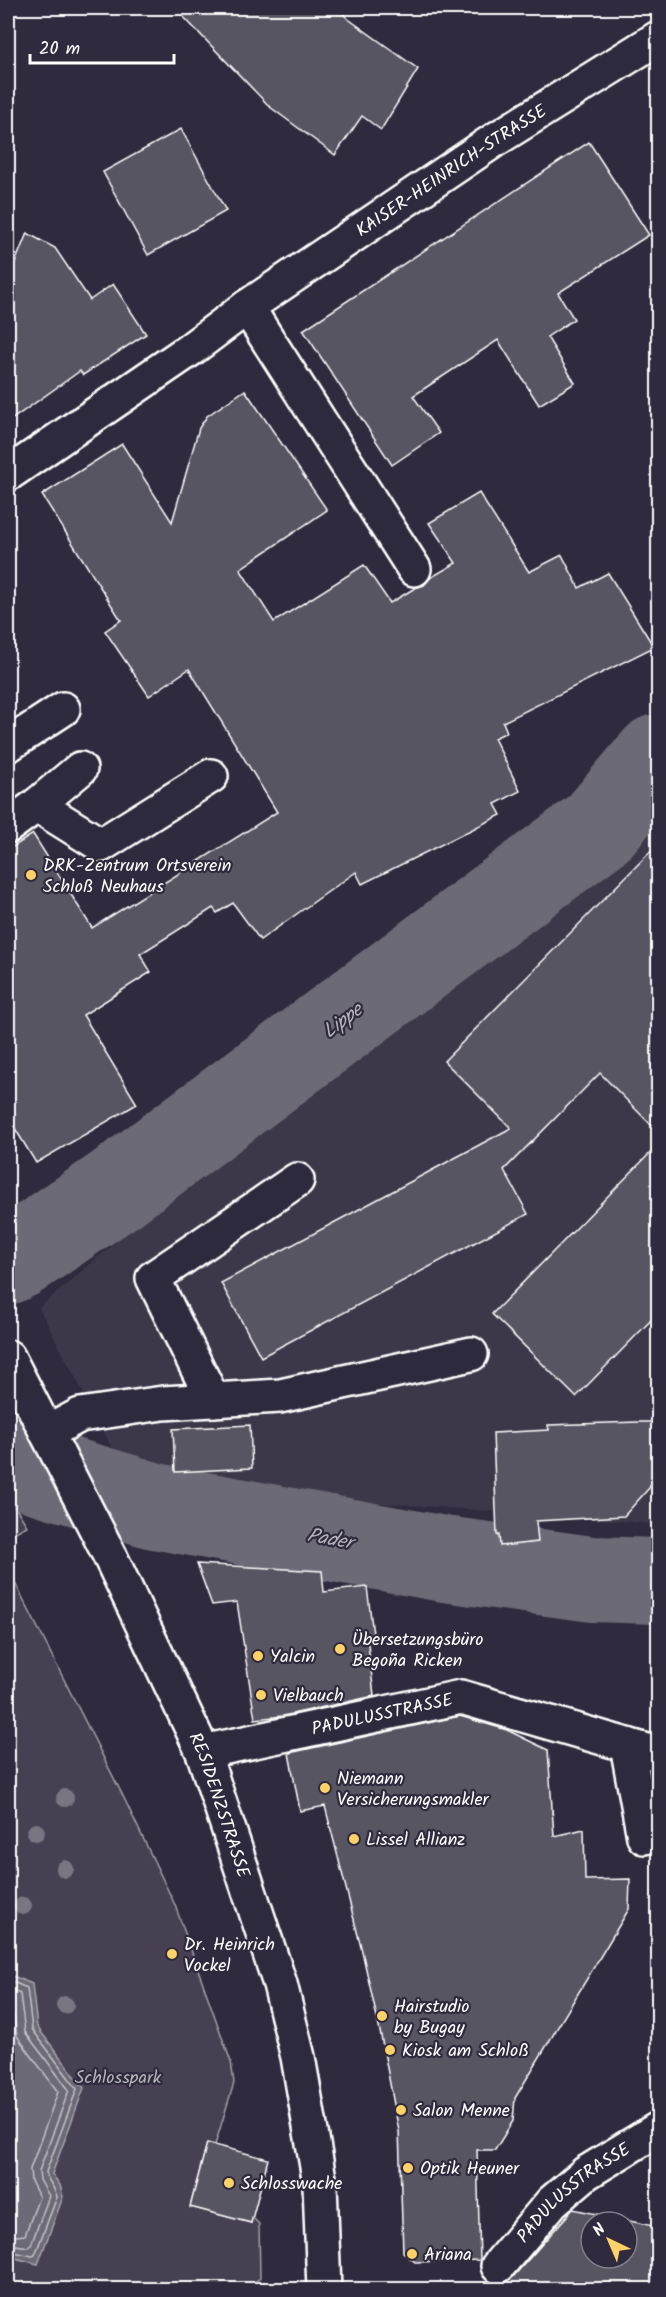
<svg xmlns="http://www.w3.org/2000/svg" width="666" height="2297" viewBox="0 0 666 2297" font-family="Kalam,sans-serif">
	<rect width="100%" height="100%" fill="#2f2a3d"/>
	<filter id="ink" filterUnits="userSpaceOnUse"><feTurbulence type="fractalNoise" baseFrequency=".0167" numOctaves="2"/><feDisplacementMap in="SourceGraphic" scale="12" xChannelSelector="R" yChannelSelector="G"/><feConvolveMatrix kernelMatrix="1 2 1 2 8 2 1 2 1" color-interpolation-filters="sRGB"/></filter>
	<g filter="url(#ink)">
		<polygon fill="#3c3749" points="658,775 658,1524 131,1484 39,1308"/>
		<g fill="#464152" stroke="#a2a0a8" stroke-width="1.5">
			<polygon points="8,1495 27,1526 8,1536"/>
			<polygon points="8,1569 123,1796 175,1905 231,2062 234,2083 215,2145 207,2144 190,2207 251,2223 252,2217 259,2224 260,2278 244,2290 8,2289"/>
		</g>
		<polygon fill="#6d6a77" stroke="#a7a6ad" stroke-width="1.5" points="8,1974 32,1984 37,2027 84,2088 52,2174 60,2185 63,2197 38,2264 15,2258 8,2279"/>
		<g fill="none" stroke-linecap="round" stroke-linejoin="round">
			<g stroke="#c5c3c9" stroke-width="1.5">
				<path d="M8 1980 27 1988 32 2029 77 2089 46 2172C47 2181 55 2187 57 2197L35 2255 32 2256 14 2252 8 2261"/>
				<polyline points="8,1988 20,1994 25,2032 69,2090 39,2171 40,2180 49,2196 31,2245 28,2247 16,2245 8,2247"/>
				<polyline points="8,1998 12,2001 17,2036 58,2092 30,2169 31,2181 39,2197 25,2235 8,2237"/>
			</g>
			<g stroke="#6d6a77" stroke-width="86">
				<polyline points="8,1261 18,1256 116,1189 598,828 658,757"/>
				<polyline points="8,1462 155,1506 444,1559 592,1579 658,1581"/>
			</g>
		</g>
		<g fill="#595564" stroke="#fff" stroke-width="1.5" fill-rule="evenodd">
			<polygon points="175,8 338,8 347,18 418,69 381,130 362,116 335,155 270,107"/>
			<polygon points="181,129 226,211 148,255 103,172"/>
			<polygon points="589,142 649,235 558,293 574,319 547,337 575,383 539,405 498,340 413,396 439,433 392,465 303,330"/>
			<polygon points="27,233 55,248 90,300 113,284 146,334 83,375 80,371 8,422 8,280"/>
			<polygon points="245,390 327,510 240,569 274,622 364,565 390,603 415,588 424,585 430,578 456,563 429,523 479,493 529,572 562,555 579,588 608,573 654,647 503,722 507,732 494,738 520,791 495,804 501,815 362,884 356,872 260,940 233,903 217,913 213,908 140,954 151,972 83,1015 137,1104 36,1163 8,1117 8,850 33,834 92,928 277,812 189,669 149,696 105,631 121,620 42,495 122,444 172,522 199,428 207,416"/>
			<polygon points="658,844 658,1132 600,1073 504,1170 528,1214 261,1357 221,1283 511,1128 444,1061"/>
			<polygon points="658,1145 658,1313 576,1397 492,1314"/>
			<polygon points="638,1422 658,1422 658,1484 650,1485 650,1487 624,1516 536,1521 538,1542 500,1546 499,1535 497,1535 493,1433 549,1430 548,1425"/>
			<polygon points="250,1425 252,1468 175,1472 173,1429"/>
			<polygon points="197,1564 322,1571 324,1592 367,1587 373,1634 367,1635 374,1696 283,1716 255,1719 237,1602 212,1605"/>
			<polygon points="460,1716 507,1730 548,1750 554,1836 584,1829 585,1880 630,1879 629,1909 515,2098 513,2121 495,2150 477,2150 480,2260 415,2262 403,2252 399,2131 381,2036 362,1951 325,1806 300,1811 289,1753"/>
			<polygon points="207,2143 268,2159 251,2223 190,2207"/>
			<path d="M573 2209 658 2227V2289H498L512 2278ZM591 2222H627V2258H591Z"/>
		</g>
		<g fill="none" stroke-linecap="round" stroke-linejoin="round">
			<defs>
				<g id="minor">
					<polyline points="247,307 414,569"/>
					<path id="s1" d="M8 474 191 349 247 307 493 141 658 38"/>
					<polyline points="8,745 63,709"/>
					<polyline points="37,805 101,845 211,776"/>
					<polyline points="8,826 37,805 80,769"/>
					<polyline points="213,1400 153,1278 297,1180"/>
					<polyline points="47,1433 80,1415 163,1403 280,1396 471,1354"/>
					<polyline points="627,1745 644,1837"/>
					<path id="s2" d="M203 1752 461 1697 658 1754"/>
					<path id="s3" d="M498 2266 552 2202 586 2173 658 2129"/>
				</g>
				<g id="major">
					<path id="s4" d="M8 1357 109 1554 203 1752 280 1984 298 2057 320 2184 324 2290"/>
				</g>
			</defs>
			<use href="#minor" stroke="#fff" stroke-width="38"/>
			<use href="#major" stroke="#fff" stroke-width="38"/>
			<use href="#minor" stroke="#2f2a3d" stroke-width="33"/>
			<use href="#major" stroke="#2f2a3d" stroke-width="33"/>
		</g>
		<g fill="#797582">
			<circle cx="65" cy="1798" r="9"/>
			<circle cx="36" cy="1832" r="9"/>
			<circle cx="65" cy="1869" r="9"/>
			<circle cx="23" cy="1906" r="9"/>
			<circle cx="65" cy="2005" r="9"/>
		</g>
	</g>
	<g fill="#ffd166" stroke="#2f2a3d" stroke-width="2">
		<circle cx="31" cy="875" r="6"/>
		<circle cx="340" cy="1649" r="6"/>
		<circle cx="258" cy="1656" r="6"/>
		<circle cx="261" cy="1695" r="6"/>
		<circle cx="325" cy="1788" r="6"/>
		<circle cx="354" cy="1839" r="6"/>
		<circle cx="172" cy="1954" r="6"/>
		<circle cx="382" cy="2016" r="6"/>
		<circle cx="390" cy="2050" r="6"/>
		<circle cx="401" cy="2110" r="6"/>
		<circle cx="408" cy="2168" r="6"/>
		<circle cx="229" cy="2183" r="6"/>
		<circle cx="412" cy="2254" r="6"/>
	</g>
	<g text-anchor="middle" stroke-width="4.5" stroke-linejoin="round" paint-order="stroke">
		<g font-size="18" fill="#fff" stroke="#2f2a3d">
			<text dy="6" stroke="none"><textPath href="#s1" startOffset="537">KAISER-HEINRICH-STRASSE</textPath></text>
			<text dy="6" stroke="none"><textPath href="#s2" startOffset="183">PADULUSSTRASSE</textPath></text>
			<text dy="6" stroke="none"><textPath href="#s4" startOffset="496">RESIDENZSTRASSE</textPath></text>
			<text dy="6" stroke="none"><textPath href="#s3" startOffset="106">PADULUSSTRASSE</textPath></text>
		</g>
		<g font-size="18" fill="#fff" stroke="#2f2a3d" text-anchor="start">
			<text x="43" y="871">DRK-Zentrum Ortsverein<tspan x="43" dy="21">Schloß Neuhaus</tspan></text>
			<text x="352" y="1645">Übersetzungsbüro<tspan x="352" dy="21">Begoña Ricken</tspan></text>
			<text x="270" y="1662">Yalcin</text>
			<text x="273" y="1701">Vielbauch</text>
			<text x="337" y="1784">Niemann<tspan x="337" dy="21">Versicherungsmakler</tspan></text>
			<text x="366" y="1845">Lissel Allianz</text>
			<text x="184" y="1950">Dr. Heinrich<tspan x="184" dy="21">Vockel</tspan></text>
			<text x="394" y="2012">Hairstudio<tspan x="394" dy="21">by Bugay</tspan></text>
			<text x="402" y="2056">Kiosk am Schloß</text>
			<text x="413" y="2116">Salon Menne</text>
			<text x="420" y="2174">Optik Heuner</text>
			<text x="241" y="2189">Schlosswache</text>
			<text x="424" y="2260">Ariana</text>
		</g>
		<g font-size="18" fill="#b5b3ba" stroke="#2f2a3d">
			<text x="118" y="2083">Schlosspark</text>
		</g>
		<g font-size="20" font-style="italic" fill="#b6b4bb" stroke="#2f2a3d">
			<text transform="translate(342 1020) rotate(-37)" y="7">Lippe</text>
			<text transform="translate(330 1538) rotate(10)" y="7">Pader</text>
		</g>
	</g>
	<rect width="666" height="2297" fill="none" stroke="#2f2a3d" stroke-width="30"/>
	<rect x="15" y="15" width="636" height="2267" fill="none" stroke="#fff" stroke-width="2" filter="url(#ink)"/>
	<g transform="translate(609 2240) rotate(316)"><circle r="28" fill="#2f2a3d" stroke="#827f8b" stroke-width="1.5"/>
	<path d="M0-4.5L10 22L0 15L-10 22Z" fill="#ffd166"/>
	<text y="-9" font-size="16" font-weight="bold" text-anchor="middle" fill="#ffffff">N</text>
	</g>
	<path d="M30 54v9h144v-9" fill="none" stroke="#ffffff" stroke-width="3"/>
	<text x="39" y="54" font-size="18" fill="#ffffff" stroke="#2f2a3d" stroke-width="4.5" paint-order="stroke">20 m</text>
</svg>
